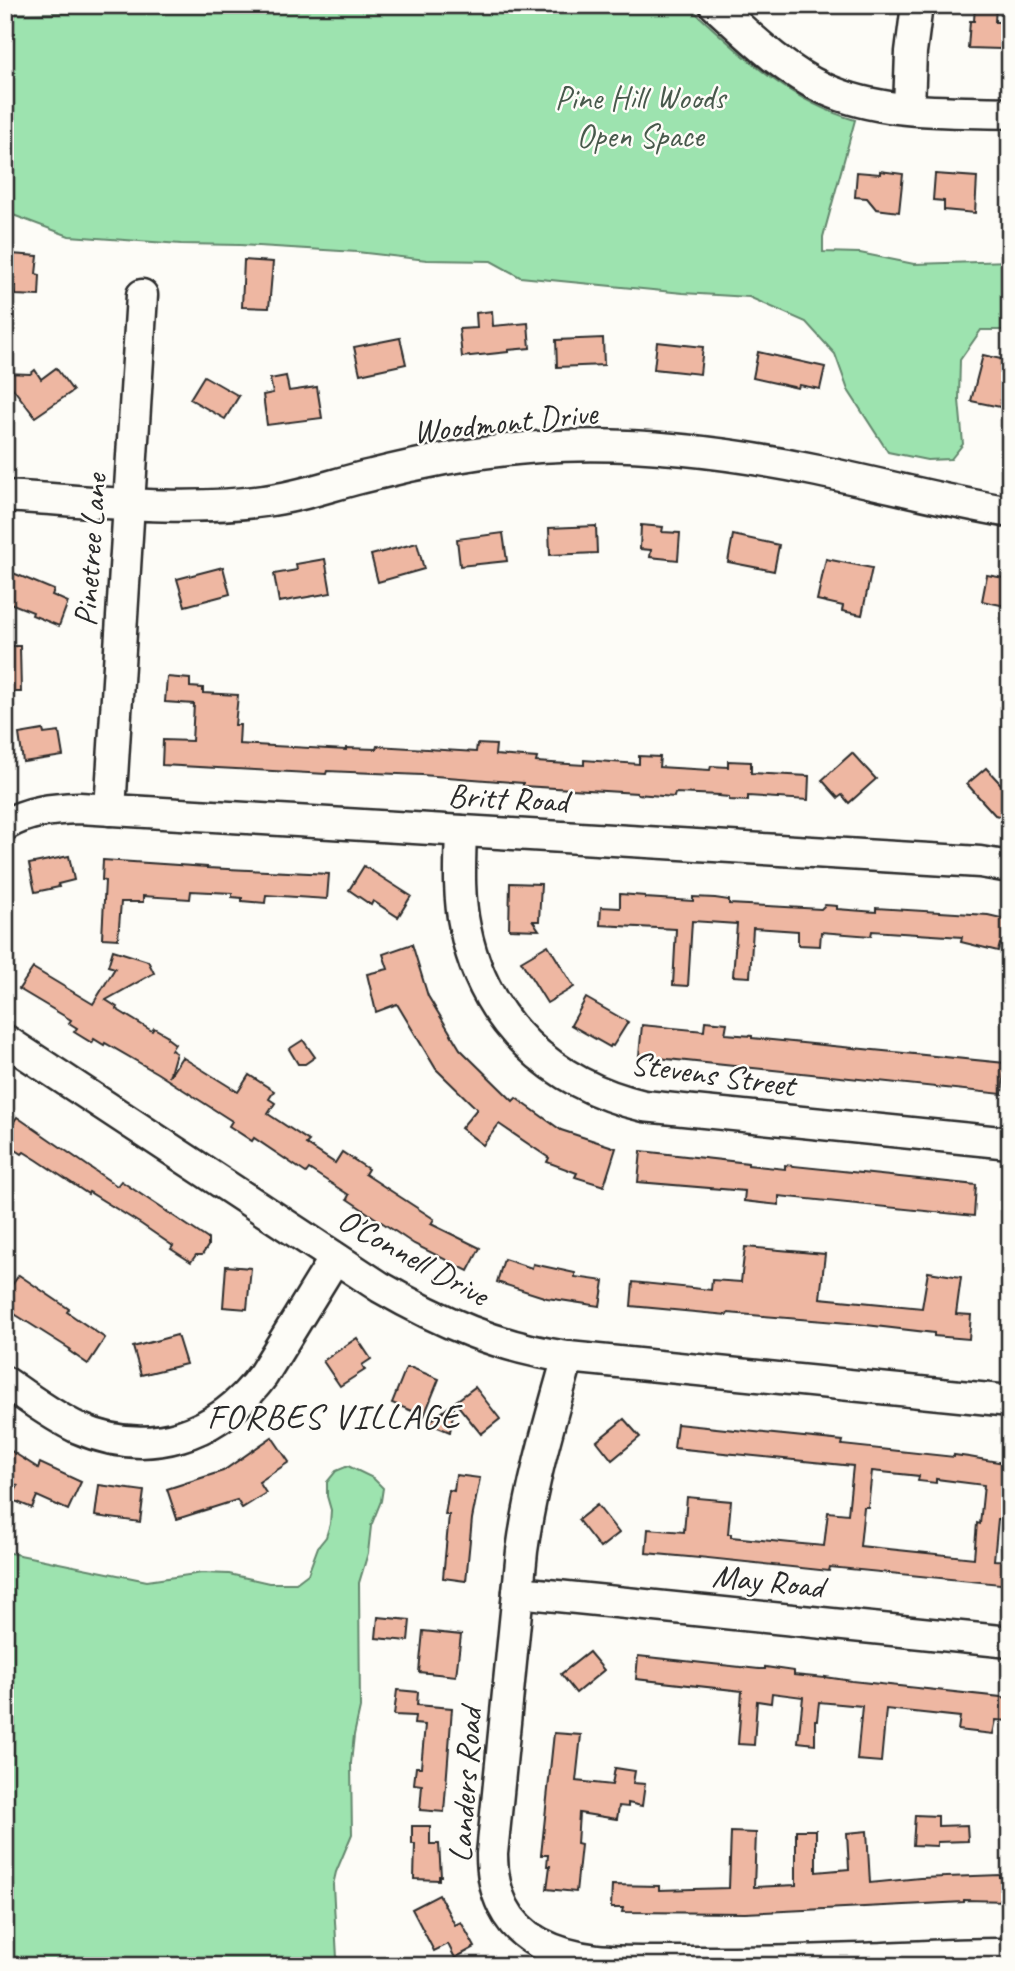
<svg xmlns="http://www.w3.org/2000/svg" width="1015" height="1971" viewBox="0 0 1015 1971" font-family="Caveat,sans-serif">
	<rect width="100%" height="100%" fill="#fdfcf7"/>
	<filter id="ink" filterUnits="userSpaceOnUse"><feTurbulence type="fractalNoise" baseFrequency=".0143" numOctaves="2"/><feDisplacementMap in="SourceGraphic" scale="14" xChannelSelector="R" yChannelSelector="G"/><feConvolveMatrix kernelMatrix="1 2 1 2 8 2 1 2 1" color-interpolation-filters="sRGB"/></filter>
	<g filter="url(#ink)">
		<g fill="#9de3af" stroke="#64876d" stroke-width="2">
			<path d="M177 5H687C739 52 785 100 855 120L823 237V252L860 253 914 264 1010 261V330H981L960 360 959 400 963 444 951 459 927 460 888 452 848 390 835 354 806 322 749 297 683 293 520 277 491 261 427 260 357 252 240 245 181 244 69 236 5 212V14L176 11Z"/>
			<polygon points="348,1466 373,1478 383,1488 381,1501 371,1526 368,1553 359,1583 360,1708 354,1735 351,1763 352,1834 336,1872 333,1885 337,1958 333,1966 5,1966 5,1552 147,1581 202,1573 229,1574 269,1583 296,1583 308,1574 318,1547 326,1537 330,1524 331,1510 327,1496 327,1482 336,1471"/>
		</g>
		<g fill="#eeb7a2" stroke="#2b2b2b" stroke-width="2" fill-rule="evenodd">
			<polygon points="975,5 996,5 995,22 1002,22 1001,49 968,48 970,21 974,21"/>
			<polygon points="880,171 903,174 899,212 876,209 867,198 855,197 857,172 880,174"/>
			<polygon points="935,174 977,177 975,213 944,210 944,201 933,200"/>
			<polygon points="11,254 38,256 36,274 40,275 39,296 15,295 16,286 9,285"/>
			<polygon points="244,260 273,262 269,308 242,307"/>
			<polygon points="492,311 493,326 528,323 530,348 508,350 508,352 462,357 459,329 477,328 476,313"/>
			<polygon points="400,338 406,364 360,374 354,347"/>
			<polygon points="603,338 604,365 557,367 556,340"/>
			<polygon points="657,342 703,347 700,374 654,369"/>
			<polygon points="758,352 825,367 820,389 799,385 798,388 753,378"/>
			<polygon points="983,355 1010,361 1010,409 971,401"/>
			<polygon points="56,368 73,391 35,417 5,378 5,373 30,374 35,370 41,379"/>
			<polygon points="204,376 239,396 225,419 190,399"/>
			<polygon points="286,376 289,391 317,387 322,418 267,425 263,395 273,393 270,379"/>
			<polygon points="641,525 663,527 662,532 680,533 678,560 650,557 651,550 640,549"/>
			<polygon points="596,526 597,553 550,555 549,528"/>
			<polygon points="503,533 507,561 460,566 457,539"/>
			<polygon points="733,535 779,545 774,571 728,562"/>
			<polygon points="417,543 424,569 378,582 371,555"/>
			<polygon points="325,559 331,593 279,602 274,574 297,570 296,564"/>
			<polygon points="826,559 872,568 862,615 842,611 843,606 817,600"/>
			<polygon points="223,567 230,594 185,606 177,579"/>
			<polygon points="13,573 54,590 52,595 68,602 59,626 32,615 33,612 5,601 5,592"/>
			<polygon points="987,575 1010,579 1010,607 982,601"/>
			<polygon points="5,646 20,646 21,692 5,692"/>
			<polygon points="167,677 190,679 190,687 203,688 203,693 238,695 235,725 240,725 239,744 346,750 346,748 376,749 377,746 476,752 477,744 496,745 495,755 537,758 536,762 584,765 584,760 639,764 639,756 660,757 659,767 710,770 711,766 728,767 728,761 751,762 751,773 809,776 808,800 748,796 748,801 729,800 729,797 718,796 719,795 675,793 674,797 637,794 637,793 523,786 523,783 422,775 327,771 326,774 162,765 163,740 192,741 194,704 165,702"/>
			<polygon points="43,730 44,734 59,732 63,756 23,762 19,734"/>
			<polygon points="852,753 876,779 849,803 842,795 838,798 822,780"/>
			<polygon points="986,768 1010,794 1010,819 995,815 967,784"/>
			<polygon points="69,856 74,880 58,884 59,887 35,892 29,864"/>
			<polygon points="103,860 207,867 207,868 329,874 327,899 266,895 265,903 242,901 242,898 232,897 232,893 191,891 190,899 143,896 143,902 121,902 118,939 102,938 105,881 102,880"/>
			<polygon points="364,866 411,896 398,917 373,901 371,905 349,890"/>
			<polygon points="510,883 541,884 539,921 533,921 539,930 509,929"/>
			<polygon points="620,894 645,896 645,898 693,901 693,897 715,898 729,900 729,904 821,909 825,905 837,906 837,909 876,912 876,908 988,915 1010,920 1010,947 1000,944 998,951 961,942 962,937 872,931 871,936 821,932 820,946 798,945 798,931 753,928 750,977 733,976 737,924 692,921 688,986 673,985 676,929 600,925 601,907 620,908"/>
			<polygon points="412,944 428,996 460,1049 513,1101 516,1098 561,1130 616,1148 604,1186 575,1177 577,1173 547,1162 549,1158 499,1124 483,1145 461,1128 477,1109 436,1069 397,1004 376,1012 367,974 388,969 383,954"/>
			<polygon points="548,945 574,987 547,1003 521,961"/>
			<polygon points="113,950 148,961 154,973 106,1000 117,1007 116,1009 152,1031 154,1028 168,1036 167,1038 175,1044 171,1050 176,1053 169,1077 182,1057 238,1092 249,1075 274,1091 269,1099 275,1103 268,1114 309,1141 306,1144 335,1163 342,1152 368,1169 365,1174 434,1219 431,1224 480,1248 468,1271 414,1244 347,1199 349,1195 309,1169 306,1173 254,1138 252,1141 229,1126 232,1121 157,1073 105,1043 104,1045 94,1039 92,1043 74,1032 77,1028 69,1023 71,1020 19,989 33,968 93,1004 115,968 108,966"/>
			<polygon points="586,998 628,1022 613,1046 611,1045 610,1047 571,1025"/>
			<polygon points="705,1021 727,1023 725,1034 752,1036 752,1038 1005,1063 1002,1094 639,1056 642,1025 704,1031"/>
			<polygon points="303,1040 315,1057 305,1064 298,1064 289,1049"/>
			<polygon points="17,1117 117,1186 121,1181 208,1239 208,1246 202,1255 196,1255 191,1262 171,1249 173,1246 141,1224 89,1192 88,1194 37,1160 24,1152 22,1154 5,1143 5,1135"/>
			<polygon points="641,1151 748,1163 748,1165 785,1169 785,1165 976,1185 974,1216 779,1196 779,1205 744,1201 745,1191 638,1182"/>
			<polygon points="745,1247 825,1254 820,1298 922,1308 928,1272 961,1277 956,1314 971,1315 969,1339 934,1336 934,1333 849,1323 728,1313 727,1315 631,1306 633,1282 711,1290 712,1280 741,1282"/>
			<polygon points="504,1259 532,1268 533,1264 575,1273 575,1277 604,1281 600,1306 547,1298 497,1282"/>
			<polygon points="226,1266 251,1268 247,1309 223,1307"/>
			<polygon points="19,1275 69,1309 67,1312 105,1338 88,1364 69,1351 70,1349 5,1308 5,1295"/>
			<polygon points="177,1335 186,1364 141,1375 133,1347"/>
			<polygon points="357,1338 371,1359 362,1365 365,1370 340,1386 323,1361"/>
			<polygon points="406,1368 412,1368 439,1379 424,1416 392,1403"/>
			<polygon points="475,1387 500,1419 481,1434 455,1402"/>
			<polygon points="455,1402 450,1432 428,1423"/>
			<polygon points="624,1419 640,1437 612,1460 597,1441"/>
			<path d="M677 1424 843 1441 842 1445 954 1457V1455L969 1457 1010 1464V1486L1007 1485 1004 1519H998L994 1560 1010 1561V1585L830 1567 829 1571 699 1557V1558L646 1553 648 1529 684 1532 687 1497 731 1501 728 1534H731V1537L791 1543 824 1546 828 1512 848 1514 853 1466 674 1448ZM872 1471 919 1476 918 1481 936 1483V1479L984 1485 980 1524 977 1523 974 1558 860 1546 864 1507H868Z"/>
			<polygon points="272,1437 289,1462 259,1482 266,1493 242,1508 237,1500 177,1519 167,1489 223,1471"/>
			<polygon points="5,1447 38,1468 40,1463 81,1482 68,1510 37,1496 32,1508 10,1499 18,1486 5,1478"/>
			<polygon points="456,1475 480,1478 472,1519 466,1581 443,1578 449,1515 445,1515 449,1490 454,1491"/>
			<polygon points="99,1485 144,1491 140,1522 95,1516"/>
			<polygon points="597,1505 619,1533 600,1548 578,1520"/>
			<polygon points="378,1617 410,1620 408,1641 376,1638"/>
			<polygon points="423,1631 461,1635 456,1676 419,1672"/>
			<polygon points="589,1652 604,1670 576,1693 561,1674"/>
			<polygon points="638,1656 759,1669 765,1669 765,1667 794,1671 794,1675 825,1678 825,1677 852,1681 1010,1698 1010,1721 996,1720 993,1734 958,1730 960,1717 886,1709 881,1762 857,1760 862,1706 819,1702 817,1720 815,1720 815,1744 798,1742 803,1697 772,1693 771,1703 757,1701 754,1745 738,1744 742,1691 636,1679"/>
			<polygon points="397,1690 418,1692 417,1705 452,1708 444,1812 420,1810 422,1785 414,1784 416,1767 421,1767 425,1725 414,1724 415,1716 394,1715"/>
			<polygon points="554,1733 581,1735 576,1781 612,1785 615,1768 635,1771 633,1783 645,1784 642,1806 628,1803 628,1807 619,1806 617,1819 579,1813 577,1844 581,1845 576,1892 547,1889 550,1866 547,1866 548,1855 541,1855"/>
			<polygon points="915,1815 938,1816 938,1826 967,1825 968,1841 937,1842 937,1846 913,1845"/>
			<polygon points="412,1826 430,1826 430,1844 439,1844 441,1876 439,1876 439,1880 414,1879 415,1844 412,1844"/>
			<polygon points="796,1830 816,1830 816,1872 849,1869 847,1833 867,1831 870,1883 920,1878 1000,1875 1000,1877 1010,1877 1010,1901 964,1900 964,1902 745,1913 622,1912 623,1908 611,1908 612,1885 659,1886 659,1890 729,1888 731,1832 756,1833 754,1887 796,1885"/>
			<polygon points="439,1895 455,1925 461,1922 475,1947 455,1958 448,1944 434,1951 412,1909"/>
		</g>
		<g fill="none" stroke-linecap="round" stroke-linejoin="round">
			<defs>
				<g id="minor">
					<path d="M715 5C749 36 783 70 825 89 882 115 949 111 1010 113"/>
					<polyline points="909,108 911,52 917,5"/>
					<path d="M5 496C91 501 179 512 264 501 301 497 336 483 372 475 427 461 483 451 539 447 631 441 728 452 818 471 882 484 945 501 1010 512"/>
					<polyline points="110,810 142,295"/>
					<path d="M5 825C28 811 53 809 79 808L980 862 1010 867"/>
					<path d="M461 831C460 863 458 896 465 928 484 1022 551 1084 644 1106L1010 1143"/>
					<path d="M5 1040 380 1287C439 1321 500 1348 568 1357L1010 1401"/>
					<path d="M568 1357C550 1421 531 1484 522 1551L492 1854C492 1891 505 1925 539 1943 584 1967 636 1961 685 1962 733 1962 781 1962 829 1960 889 1959 949 1953 1010 1954"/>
					<path d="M5 1382C29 1398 52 1416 78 1428 149 1459 218 1436 263 1375L335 1258"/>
					<polyline points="518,1592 1010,1642"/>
				</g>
			</defs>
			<use href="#minor" stroke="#2b2b2b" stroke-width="35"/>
			<use href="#minor" stroke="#fdfcf7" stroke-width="30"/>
		</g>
	</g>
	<g text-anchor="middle" stroke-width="5" stroke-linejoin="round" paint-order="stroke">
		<g font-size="33" fill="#48594c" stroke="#fdfcf7">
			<text x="640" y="109">Pine Hill Woods<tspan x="640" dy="38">Open Space</tspan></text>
		</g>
		<g font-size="33" fill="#2b2b2b" stroke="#fdfcf7">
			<text transform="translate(505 421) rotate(-6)" y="12">Woodmont Drive</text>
			<text transform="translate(89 550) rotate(-86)" y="12">Pinetree Lane</text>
			<text transform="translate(508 797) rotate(3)" y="12">Britt Road</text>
			<text transform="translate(713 1073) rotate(8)" y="12">Stevens Street</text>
			<text transform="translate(414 1256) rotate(29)" y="12">O'Connell Drive</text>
			<text transform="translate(768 1580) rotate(6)" y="12">May Road</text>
			<text transform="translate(464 1785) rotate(-86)" y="12">Landers Road</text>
		</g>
		<g font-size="35" letter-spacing="2" fill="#2b2b2b" stroke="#fdfcf7">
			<text x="334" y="1428">FORBES VILLAGE</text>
		</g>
	</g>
	<rect width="1015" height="1971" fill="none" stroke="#fdfcf7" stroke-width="28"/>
	<rect x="14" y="14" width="987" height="1943" fill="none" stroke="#2b2b2b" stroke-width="2.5" filter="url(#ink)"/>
</svg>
